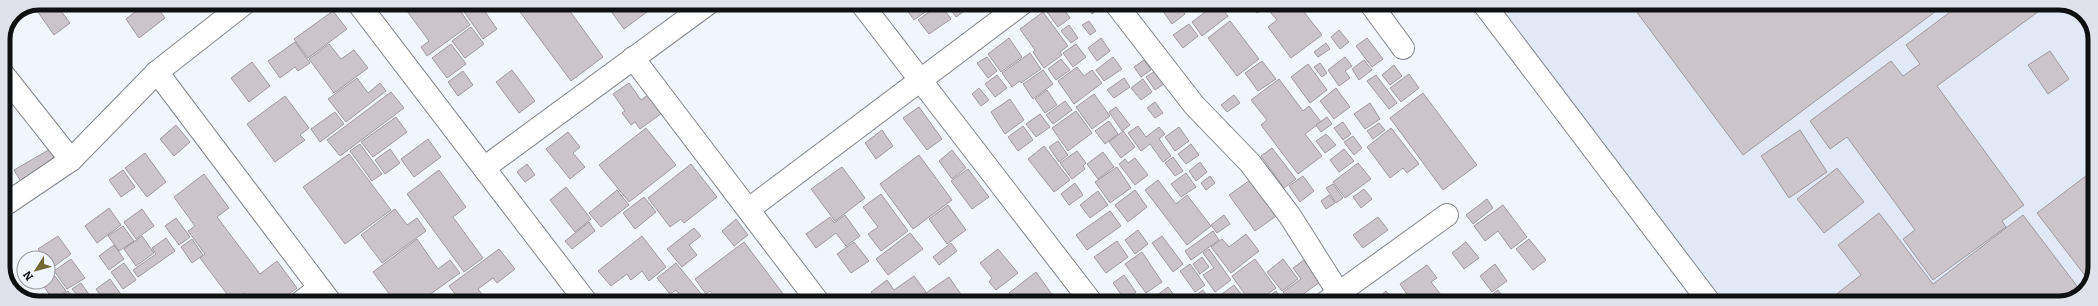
<svg xmlns="http://www.w3.org/2000/svg" width="2098" height="306" viewBox="0 0 2098 306" font-family="Bitter,serif">
	<rect width="100%" height="100%" fill="#f1f5fc"/>
	<polygon fill="#e1e9f6" points="1476,3 2064,3 2084,13 2095,34 2095,272 2083,294 2059,303 1709,303"/>
	<g fill="#cbc4ca" stroke="#a19a9f">
		<polygon points="39,3 55,3 70,23 54,35 33,5"/>
		<polygon points="147,3 154,3 165,18 139,38 126,19"/>
		<polygon points="418,3 441,3 445,10 455,3 470,25 427,56 421,47 429,41 407,11"/>
		<polygon points="458,3 479,3 497,29 483,39"/>
		<polygon points="482,3 496,3 487,10"/>
		<polygon points="524,3 564,3 603,57 571,81 517,8"/>
		<polygon points="568,3 588,3 575,12"/>
		<polygon points="605,3 646,3 651,9 624,29"/>
		<polygon points="916,3 938,3 914,20 907,10"/>
		<polygon points="946,3 976,3 956,17"/>
		<polygon points="1066,3 1081,3 1081,4 1072,11"/>
		<polygon points="1085,3 1106,3 1106,4 1092,14"/>
		<polygon points="1146,3 1162,3 1152,11"/>
		<polygon points="1171,3 1177,3 1185,14 1172,24 1162,10"/>
		<polygon points="1217,3 1228,16 1202,36 1192,22"/>
		<polygon points="1250,3 1297,3 1322,35 1291,58 1268,27 1277,20 1266,7 1257,13"/>
		<polygon points="1630,3 1947,3 1743,155"/>
		<polygon points="1962,3 2050,3 1937,86 2024,205 2002,221 2006,227 1933,280 1903,239 1915,230 1847,137 1830,149 1810,121 1891,61 1903,76 1920,64 1906,45"/>
		<polygon points="940,4 951,19 929,34 918,20"/>
		<polygon points="1057,5 1059,8 1062,7 1070,18 1058,27 1047,12"/>
		<polygon points="333,11 347,29 308,58 294,39"/>
		<polygon points="1043,12 1068,46 1060,52 1062,55 1044,68 1033,52 1035,50 1020,29"/>
		<polygon points="1089,21 1096,31 1090,35 1082,25"/>
		<polygon points="1230,21 1259,59 1237,76 1208,38"/>
		<polygon points="1189,24 1198,36 1183,48 1173,35"/>
		<polygon points="1069,25 1078,38 1071,43 1061,31"/>
		<polygon points="471,27 484,44 465,58 452,41"/>
		<polygon points="1339,30 1349,42 1340,49 1331,37"/>
		<polygon points="1009,38 1022,57 1001,72 988,54"/>
		<polygon points="1101,38 1110,51 1097,61 1088,48"/>
		<polygon points="1367,38 1383,59 1372,67 1356,46"/>
		<polygon points="295,42 310,63 298,71 295,67 280,78 268,61"/>
		<polygon points="1326,43 1330,49 1318,57 1314,52"/>
		<polygon points="329,44 341,59 354,50 368,68 334,93 309,59"/>
		<polygon points="451,44 466,64 447,78 432,58"/>
		<polygon points="1076,44 1086,57 1073,67 1063,53"/>
		<polygon points="2050,51 2069,79 2048,94 2028,65"/>
		<polygon points="1030,53 1041,69 1021,83 1020,81 1012,87 1002,73"/>
		<polygon points="987,57 997,71 988,78 977,63"/>
		<polygon points="1113,57 1122,69 1104,81 1096,70"/>
		<polygon points="1345,57 1352,66 1345,71 1350,78 1339,86 1328,70"/>
		<polygon points="1061,59 1070,70 1056,80 1048,69"/>
		<polygon points="1144,60 1151,70 1141,77 1134,67"/>
		<polygon points="1364,60 1372,70 1359,80 1352,69"/>
		<polygon points="1262,61 1276,79 1258,91 1245,73"/>
		<polygon points="252,62 270,86 249,102 231,78"/>
		<polygon points="1320,63 1327,73 1322,77 1314,67"/>
		<polygon points="1308,64 1327,90 1310,103 1291,77"/>
		<polygon points="1394,65 1402,76 1390,85 1382,75"/>
		<polygon points="1077,67 1084,76 1092,70 1102,83 1074,104 1058,81"/>
		<polygon points="512,70 535,101 519,113 496,82"/>
		<polygon points="1043,70 1053,84 1033,99 1023,84"/>
		<polygon points="463,71 473,85 458,96 448,82"/>
		<polygon points="1155,71 1164,84 1155,90 1146,77"/>
		<polygon points="1409,74 1419,88 1401,102 1390,88"/>
		<polygon points="997,75 1007,88 995,97 985,84"/>
		<polygon points="1376,75 1397,103 1389,109 1367,81"/>
		<polygon points="357,78 368,93 380,83 386,91 346,122 328,99"/>
		<polygon points="1124,78 1130,87 1114,98 1107,90"/>
		<polygon points="1143,79 1152,92 1141,100 1131,88"/>
		<polygon points="1279,79 1303,111 1309,106 1321,122 1305,134 1322,156 1298,174 1261,125 1267,120 1251,100"/>
		<polygon points="629,83 641,100 649,94 662,113 640,129 635,122 631,125 622,113 625,111 613,94"/>
		<polygon points="979,88 989,100 981,106 972,94"/>
		<polygon points="1336,88 1350,107 1334,119 1320,101"/>
		<polygon points="1047,90 1057,105 1045,113 1035,99"/>
		<polygon points="391,92 404,108 340,156 327,140"/>
		<polygon points="1423,93 1477,165 1443,190 1390,118"/>
		<polygon points="1094,94 1110,116 1092,129 1076,107"/>
		<polygon points="1234,95 1240,103 1227,112 1221,105"/>
		<polygon points="285,96 309,128 300,135 305,140 275,162 247,124"/>
		<polygon points="1010,99 1024,120 1005,134 991,112"/>
		<polygon points="1065,101 1072,110 1053,124 1046,115"/>
		<polygon points="1155,102 1163,113 1155,118 1147,108"/>
		<polygon points="1370,103 1380,119 1365,129 1354,114"/>
		<polygon points="919,107 942,139 927,150 903,118"/>
		<polygon points="1116,107 1130,125 1122,131 1109,112"/>
		<polygon points="1076,111 1092,133 1068,151 1052,128"/>
		<polygon points="335,112 344,124 320,142 311,129"/>
		<polygon points="1040,114 1050,127 1036,137 1026,124"/>
		<polygon points="396,117 407,132 373,157 361,142"/>
		<polygon points="1327,117 1332,124 1321,132 1316,125"/>
		<polygon points="1109,121 1118,134 1105,144 1095,131"/>
		<polygon points="1343,122 1351,134 1343,140 1334,128"/>
		<polygon points="1379,123 1385,130 1373,139 1367,131"/>
		<polygon points="176,125 190,142 174,156 160,139"/>
		<polygon points="1023,126 1033,140 1018,151 1008,137"/>
		<polygon points="1138,126 1146,137 1159,127 1165,134 1159,139 1171,156 1163,162 1150,144 1141,151 1128,133"/>
		<polygon points="1179,127 1189,141 1175,151 1165,137"/>
		<polygon points="646,128 676,165 629,202 599,165"/>
		<polygon points="1391,128 1419,164 1407,173 1403,168 1390,178 1367,147"/>
		<polygon points="882,130 893,146 876,159 865,143"/>
		<polygon points="1800,130 1827,172 1789,198 1761,156"/>
		<polygon points="1123,131 1135,147 1121,158 1109,142"/>
		<polygon points="568,132 580,147 573,153 585,167 570,179 546,149"/>
		<polygon points="1326,134 1336,145 1325,153 1316,141"/>
		<polygon points="1353,136 1362,148 1354,155 1344,142"/>
		<polygon points="428,139 441,157 414,177 401,159"/>
		<polygon points="1058,141 1068,155 1059,162 1049,147"/>
		<polygon points="360,144 382,174 372,181 350,151"/>
		<polygon points="1191,144 1199,155 1186,164 1178,154"/>
		<polygon points="1044,146 1070,180 1054,192 1028,159"/>
		<polygon points="52,148 61,163 23,185 14,170"/>
		<polygon points="1272,148 1296,179 1284,188 1261,156"/>
		<polygon points="390,149 400,163 385,174 375,160"/>
		<polygon points="1344,149 1354,161 1339,172 1330,160"/>
		<polygon points="952,150 966,168 952,179 939,161"/>
		<polygon points="1077,151 1086,163 1083,166 1085,169 1072,179 1060,163"/>
		<polygon points="1103,152 1114,167 1098,179 1087,164"/>
		<polygon points="145,153 166,182 147,197 125,168"/>
		<polygon points="349,154 391,210 345,244 303,187"/>
		<polygon points="919,155 952,200 913,229 880,184"/>
		<polygon points="1173,157 1183,171 1175,176 1165,163"/>
		<polygon points="1135,158 1148,175 1135,185 1119,164 1125,159 1128,163"/>
		<polygon points="1200,162 1207,172 1196,181 1189,171"/>
		<polygon points="1358,163 1371,179 1345,198 1333,182"/>
		<polygon points="527,164 535,175 525,182 517,172"/>
		<polygon points="691,164 717,197 684,223 681,219 670,227 648,198"/>
		<polygon points="842,167 865,198 835,221 811,189"/>
		<polygon points="1117,167 1131,188 1110,203 1095,182"/>
		<polygon points="1837,168 1864,202 1824,233 1797,199"/>
		<polygon points="968,169 989,197 972,209 951,181"/>
		<polygon points="2095,169 2095,272 2090,282 2037,213"/>
		<polygon points="123,170 135,187 121,197 109,180"/>
		<polygon points="439,170 466,207 453,217 483,258 464,272 407,194"/>
		<polygon points="1186,173 1196,187 1181,197 1171,184"/>
		<polygon points="204,174 229,208 217,217 260,274 277,261 297,288 276,303 251,303 244,293 233,302 200,258 205,254 188,231 195,226 174,197"/>
		<polygon points="1210,176 1215,183 1206,190 1201,183"/>
		<polygon points="1303,176 1314,191 1300,202 1289,186"/>
		<polygon points="1253,178 1279,214 1255,231 1229,195"/>
		<polygon points="1158,180 1176,204 1187,195 1211,226 1187,245 1145,190"/>
		<polygon points="1075,183 1083,195 1069,205 1061,194"/>
		<polygon points="1333,184 1343,198 1336,203 1326,188"/>
		<polygon points="566,187 591,219 575,232 550,200"/>
		<polygon points="1364,189 1372,199 1361,208 1353,197"/>
		<polygon points="617,190 629,205 601,227 589,213"/>
		<polygon points="1135,190 1147,207 1128,222 1115,205"/>
		<polygon points="1098,191 1108,205 1090,218 1080,205"/>
		<polygon points="881,194 908,231 881,251 868,234 878,227 863,207"/>
		<polygon points="1329,195 1335,203 1326,209 1321,201"/>
		<polygon points="644,197 656,212 635,229 623,213"/>
		<polygon points="1487,199 1493,208 1473,224 1466,215"/>
		<polygon points="948,205 966,230 947,244 929,219"/>
		<polygon points="1503,205 1527,237 1511,249 1498,231 1485,241 1474,226"/>
		<polygon points="109,208 121,225 97,243 85,226"/>
		<polygon points="142,209 154,226 136,239 124,222"/>
		<polygon points="395,209 407,225 417,218 426,231 382,263 361,235"/>
		<polygon points="1110,211 1121,226 1087,250 1076,235"/>
		<polygon points="1879,213 1933,284 2023,215 2083,294 2059,303 1825,303 1861,275 1838,245"/>
		<polygon points="845,215 860,236 846,246 836,233 816,248 806,234 830,217 834,223"/>
		<polygon points="1224,215 1230,224 1217,233 1211,225"/>
		<polygon points="1378,217 1388,230 1363,248 1353,235"/>
		<polygon points="176,218 190,237 179,245 165,226"/>
		<polygon points="736,219 748,235 734,246 722,231"/>
		<polygon points="589,222 595,231 572,249 565,241"/>
		<polygon points="123,226 134,241 119,251 108,236"/>
		<polygon points="694,228 701,236 689,245 697,255 682,267 667,249"/>
		<polygon points="1138,230 1148,244 1135,254 1125,240"/>
		<polygon points="1213,231 1219,240 1191,260 1185,251"/>
		<polygon points="910,233 923,249 888,275 876,259"/>
		<polygon points="1246,234 1259,251 1231,273 1211,247 1222,239 1229,247"/>
		<polygon points="58,236 71,254 52,268 48,263 48,258 45,258 38,249"/>
		<polygon points="142,236 154,253 136,266 124,249"/>
		<polygon points="642,236 666,267 649,281 642,271 631,280 627,274 611,286 598,271"/>
		<polygon points="1162,236 1183,264 1173,272 1152,243"/>
		<polygon points="166,238 175,251 138,277 133,270 156,254 152,248"/>
		<polygon points="192,239 203,255 192,263 181,247"/>
		<polygon points="417,239 438,269 450,260 460,273 418,303 387,303 393,299 373,272"/>
		<polygon points="1529,239 1546,260 1533,270 1516,249"/>
		<polygon points="1117,241 1128,257 1106,273 1094,257"/>
		<polygon points="744,242 790,303 719,303 710,291 706,294 695,279"/>
		<polygon points="854,242 869,261 851,273 837,254"/>
		<polygon points="1466,242 1479,258 1464,269 1452,253"/>
		<polygon points="951,243 957,251 939,265 933,257"/>
		<polygon points="114,245 124,259 109,270 99,256"/>
		<polygon points="499,249 515,269 497,283 493,278 478,289 489,303 462,303 449,286"/>
		<polygon points="998,249 1018,273 996,290 989,282 992,278 980,263"/>
		<polygon points="1209,249 1231,280 1215,292 1203,275 1214,268 1203,253"/>
		<polygon points="1142,252 1162,282 1146,293 1125,264"/>
		<polygon points="1202,257 1209,267 1200,274 1193,264"/>
		<polygon points="71,259 85,278 67,289 54,271"/>
		<polygon points="1255,259 1276,288 1255,303 1251,303 1232,276"/>
		<polygon points="1283,259 1298,279 1282,291 1267,272"/>
		<polygon points="1304,260 1320,282 1291,303 1283,292 1301,279 1293,268"/>
		<polygon points="124,263 136,280 123,289 111,272"/>
		<polygon points="676,263 707,301 705,303 686,303 676,290 670,294 657,278"/>
		<polygon points="1190,264 1205,285 1195,292 1180,271"/>
		<polygon points="1495,264 1507,281 1492,292 1480,276"/>
		<polygon points="1427,265 1437,278 1431,282 1445,300 1441,303 1413,303 1400,284"/>
		<polygon points="49,268 66,291 53,300 41,282 48,282"/>
		<polygon points="1036,272 1058,303 1016,303 1009,293"/>
		<polygon points="1124,275 1136,292 1125,300 1113,283"/>
		<polygon points="914,276 926,292 921,295 927,303 879,303 871,292 887,280 894,290"/>
		<polygon points="949,277 967,303 929,303 923,295"/>
		<polygon points="110,279 127,303 106,303 96,289"/>
		<polygon points="81,283 90,296 82,301 72,289"/>
		<polygon points="1234,285 1248,303 1222,303 1218,297"/>
		<polygon points="1168,287 1180,303 1150,303 1149,301"/>
		<polygon points="1203,290 1212,303 1185,303"/>
		<polygon points="1498,290 1507,303 1482,303"/>
		<polygon points="68,291 76,303 57,303 56,300"/>
		<polygon points="1276,291 1285,303 1262,303 1261,302"/>
		<polygon points="1386,291 1395,303 1375,303 1374,301"/>
	</g>
	<g fill="none" stroke-linecap="round" stroke-linejoin="round">
		<defs>
			<g id="minor">
				<polyline points="358,3 587,303"/>
				<polyline points="861,3 1092,303"/>
				<polyline points="1115,3 1194,105 1250,163 1290,216 1345,303"/>
				<polyline points="1370,3 1403,48"/>
				<polyline points="633,58 819,303"/>
				<polyline points="157,72 331,303"/>
				<polyline points="3,74 71,160"/>
				<polyline points="484,168 709,3"/>
				<polyline points="3,206 71,160 157,72 245,3"/>
				<polyline points="749,209 1023,3"/>
				<polyline points="300,303 319,288"/>
				<polyline points="1325,303 1447,215"/>
			</g>
			<polyline id="tertiary" points="1483,3 1710,303"/>
		</defs>
		<use href="#minor" stroke="#83878d" stroke-width="24"/>
		<use href="#tertiary" stroke="#83878d" stroke-width="24"/>
		<use href="#minor" stroke="#fff" stroke-width="22"/>
		<use href="#tertiary" stroke="#fff" stroke-width="22"/>
	</g>
	<path d="M0 0H2098V306H0ZM39 10H2059A29 29 0 0 1 2088 39V267A29 29 0 0 1 2059 296H39A29 29 0 0 1 10 267V39A29 29 0 0 1 39 10Z" fill="#dfe3e9" fill-rule="evenodd"/>
	<path fill="none" stroke="#0f1012" stroke-width="5" d="M39 10H2059A29 29 0 0 1 2088 39V267A29 29 0 0 1 2059 296H39A29 29 0 0 1 10 267V39A29 29 0 0 1 39 10Z"/>
	<g transform="translate(36 270) rotate(234)"><circle r="19" fill="#f1f5fc" stroke="#97999e"/>
	<path d="M0-3L7 15L0 10L-7 15Z" fill="#726633"/>
	<text y="-6" font-size="11" font-weight="bold" text-anchor="middle" fill="#0f1012">N</text>
	</g>
</svg>
